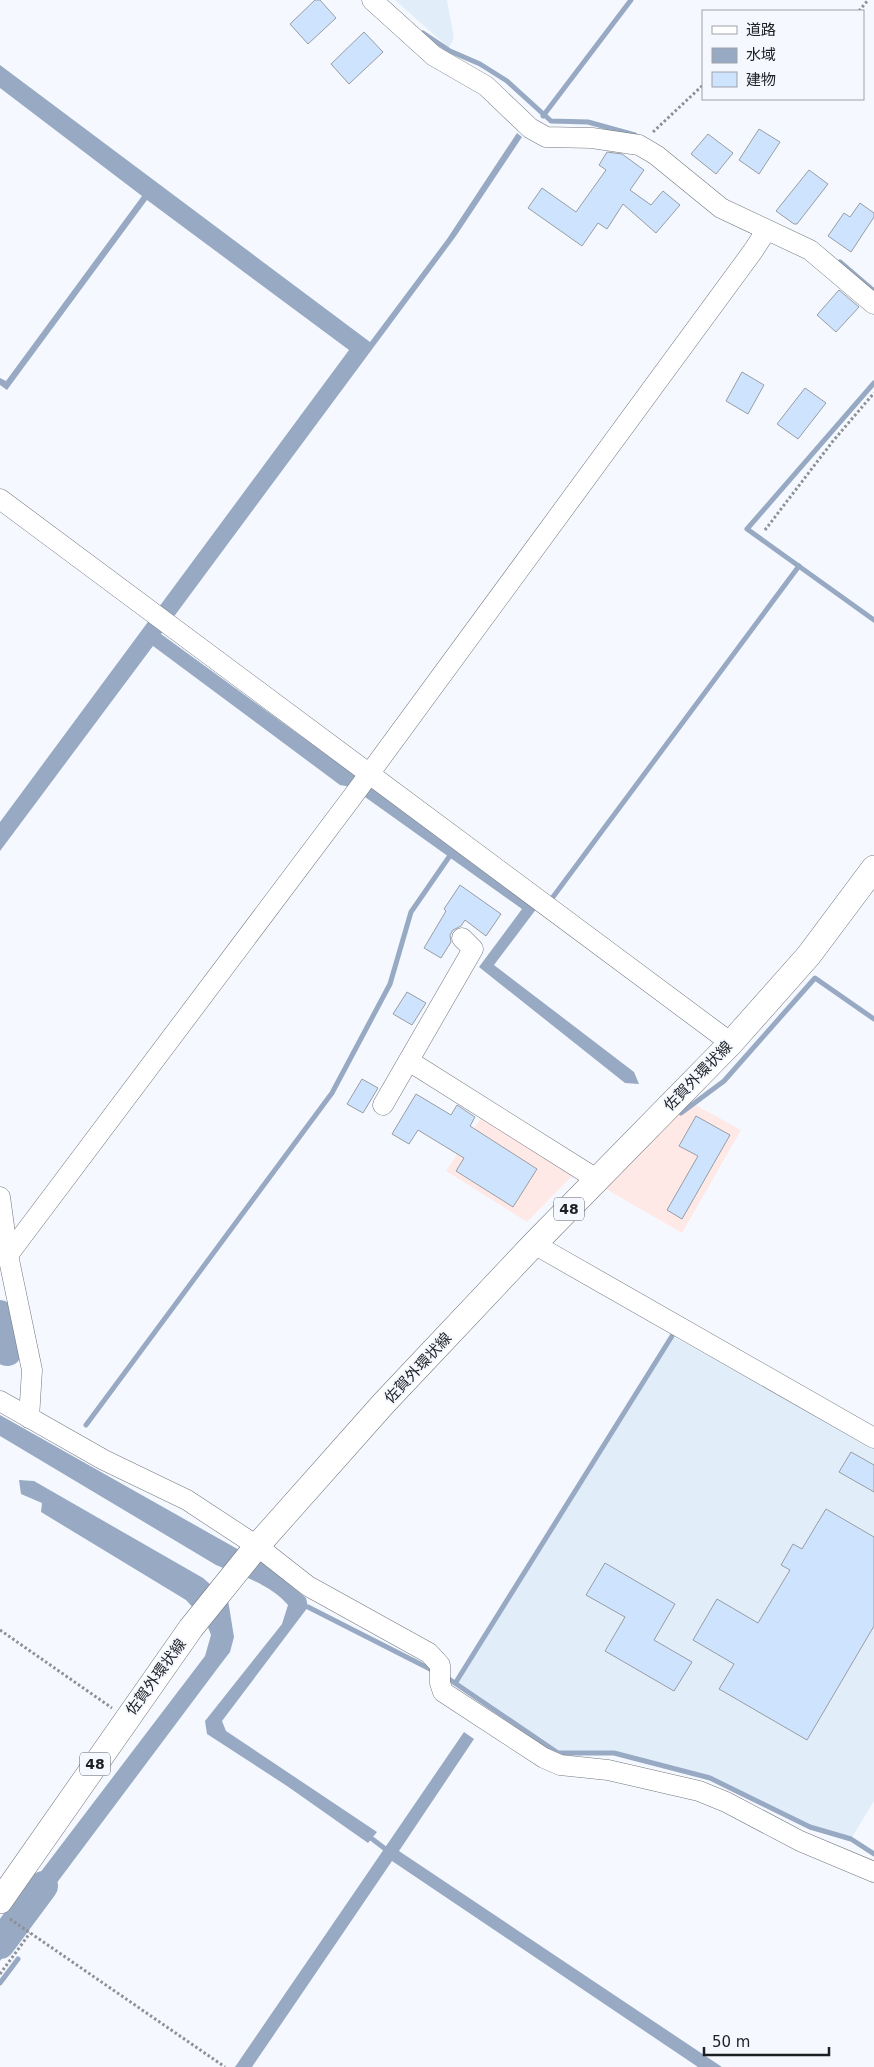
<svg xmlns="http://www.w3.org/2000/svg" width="874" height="2067" viewBox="0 0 874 2067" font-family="'DejaVu Sans','Noto Sans JP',sans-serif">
	<rect width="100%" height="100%" fill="#f5f9ff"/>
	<g fill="#ffe9e6">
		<polygon points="686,1100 741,1130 682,1233 606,1189"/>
		<polygon points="490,1104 586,1162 527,1222 446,1171"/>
	</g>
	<g fill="#e2edfa">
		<polygon points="395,0 447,0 454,38 449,48"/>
		<polygon points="672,1336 874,1447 874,1801 851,1839 810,1827 710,1778 614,1753 558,1753 456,1682"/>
	</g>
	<g fill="#98a9c3">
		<polygon points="0,65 370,342 447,239 517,133 522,137 456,236 161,634 537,908 494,965 634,1072 639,1084 625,1083 479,967 522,909 351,787 340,785 153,646 0,851 0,822 349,350 147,200 7,390 0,385 0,378 6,381 142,196 0,88"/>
		<path d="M0 1415 264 1564 306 1598 308 1607 222 1721 226 1731 377 1832 368 1843 287 1786 207 1734 205 1721 282 1624 288 1605C270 1584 240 1575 216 1565L0 1436Z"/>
		<polygon points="19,1480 34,1481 203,1578 228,1600 234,1637 230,1652 220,1665 26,1924 11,1911 205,1656 211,1635 206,1622 186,1600 41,1512 42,1503 21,1494"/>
		<polygon points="464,1732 474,1739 399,1851 722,2067 698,2067 392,1861 252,2067 235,2067"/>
		<polygon points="1,1925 17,1938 0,1961 0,1927"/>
	</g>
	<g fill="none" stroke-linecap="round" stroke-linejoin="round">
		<g stroke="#98a9c3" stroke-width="5">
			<polyline points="423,33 450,51 480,64 507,81 551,121 588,122 635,135"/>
			<polyline points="543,116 631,0"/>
			<polyline points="840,262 874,291"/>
			<polyline points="874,383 747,529 874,620"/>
			<polyline points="550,901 799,566"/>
			<polyline points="681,1113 724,1081 815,978 874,1019"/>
			<polyline points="86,1425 332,1093 390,984 411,912 449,857"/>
			<polyline points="308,1607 434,1671"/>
			<polyline points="446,1677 558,1753 614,1753 710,1778 810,1827 851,1839 874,1854"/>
			<polyline points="456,1682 672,1336"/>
			<polyline points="367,1835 388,1851"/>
			<polyline points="0,1983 18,1959"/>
		</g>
		<g stroke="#98a9c3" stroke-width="30">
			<polyline points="0,1315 7,1351"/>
			<polyline points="0,1944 43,1886"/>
		</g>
	</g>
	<g fill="#cee4fe" stroke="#989da4">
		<polygon points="315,0 320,0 336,18 308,44 290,24"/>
		<polygon points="364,32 383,52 349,84 331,64"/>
		<polygon points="759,129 780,142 759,174 739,160"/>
		<polygon points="708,134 733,153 716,174 691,154"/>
		<polygon points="607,152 622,154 644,170 630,190 651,205 663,191 680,205 656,233 623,204 607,229 598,223 582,246 528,208 542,188 576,212 606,170 599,165"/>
		<polygon points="809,170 828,184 797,224 794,224 776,211"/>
		<polygon points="860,203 874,213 874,217 851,252 828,236 844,213 850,217"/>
		<polygon points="839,290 859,307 836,332 817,315"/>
		<polygon points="742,372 764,385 748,414 726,401"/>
		<polygon points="805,388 826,403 798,439 777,424"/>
		<polygon points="460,885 501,914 486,936 465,920 461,926 453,930 450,935 451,942 441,958 424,948 446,911 444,909"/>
		<polygon points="407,992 426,1003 412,1025 393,1014"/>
		<polygon points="362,1079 378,1088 363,1113 347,1104"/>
		<polygon points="416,1094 451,1115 457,1105 475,1117 470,1126 537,1169 513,1207 456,1171 464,1158 418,1130 409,1144 392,1134"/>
		<polygon points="696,1116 730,1135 682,1219 667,1210 698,1156 679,1146"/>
		<polygon points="851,1452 874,1465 874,1492 839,1472"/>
		<polygon points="826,1509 874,1537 874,1626 807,1740 719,1689 734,1664 693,1640 717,1599 758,1623 790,1570 781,1565 793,1544 802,1549"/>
		<polygon points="605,1563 675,1604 654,1640 692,1662 674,1691 605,1651 625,1617 586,1595"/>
	</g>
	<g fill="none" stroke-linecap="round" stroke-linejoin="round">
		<defs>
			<g id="minor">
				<polyline points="372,0 434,56 486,86 530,128 546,137 592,138 639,145 656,155 721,208 810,250 874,304"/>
				<polyline points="0,499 731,1043"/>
				<polyline points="409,1061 598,1180"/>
				<polyline points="383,1105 473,949 462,938"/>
				<polyline points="0,1197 8,1255 32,1370 29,1418"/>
				<polyline points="534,1244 874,1438"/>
				<polyline points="8,1255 353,796 753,251 766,231"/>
				<polyline points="0,1401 104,1460 187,1500 257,1546 308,1586 429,1653 440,1665 440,1683 443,1692 544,1758 560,1765 608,1770 699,1791 726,1802 800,1841 874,1872"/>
			</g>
			<polyline id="major" points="0,1901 191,1628 257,1546 384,1403 534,1244 731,1043 809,955 874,868"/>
		</defs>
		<use href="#minor" stroke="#72777d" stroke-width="21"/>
		<use href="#major" stroke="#72777d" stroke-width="26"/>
		<g stroke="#8d9095" stroke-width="3" stroke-dasharray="2.5 2.5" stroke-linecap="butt">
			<polyline points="859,11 868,0"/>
			<polyline points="653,132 703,85"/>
			<polyline points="765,530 833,441 874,393"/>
			<polyline points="0,1630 112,1708"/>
			<polyline points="10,1919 225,2067"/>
			<polyline points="0,1974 30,1933"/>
		</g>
		<use href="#minor" stroke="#fff" stroke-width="20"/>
		<use href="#major" stroke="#fff" stroke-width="25"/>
	</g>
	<g text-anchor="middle" stroke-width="4" stroke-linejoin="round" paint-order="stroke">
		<g fill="#f5f9ff" stroke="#5e6064" stroke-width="1">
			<rect x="554" y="1197.5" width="30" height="23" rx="4"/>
			<rect x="80" y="1752.5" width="30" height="23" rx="4"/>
		</g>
		<g font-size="14" font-weight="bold" fill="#1d1f22">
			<text x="569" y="1214">48</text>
			<text x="95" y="1769">48</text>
		</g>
		<g font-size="15" fill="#1d1f22" stroke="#f5f9ff">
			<text transform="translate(698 1076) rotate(-46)" y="5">佐賀外環状線</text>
			<text transform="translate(418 1368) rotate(-47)" y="5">佐賀外環状線</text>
			<text transform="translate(156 1677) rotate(-54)" y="5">佐賀外環状線</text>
		</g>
	</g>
	<rect x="702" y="10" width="162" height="90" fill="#f5f9ff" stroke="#9fa2a7"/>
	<rect x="712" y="26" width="25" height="8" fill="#ffffff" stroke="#9fa2a7"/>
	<text x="746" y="35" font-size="15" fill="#1d1f22">道路</text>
	<rect x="712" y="48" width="25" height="15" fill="#98a9c3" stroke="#9fa2a7"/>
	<text x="746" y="60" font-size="15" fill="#1d1f22">水域</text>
	<rect x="712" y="72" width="25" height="15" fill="#cee4fe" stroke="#9fa2a7"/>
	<text x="746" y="85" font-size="15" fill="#1d1f22">建物</text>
	<path d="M704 2047v8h125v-8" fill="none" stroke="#1d1f22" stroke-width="2.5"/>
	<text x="712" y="2047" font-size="15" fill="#1d1f22" stroke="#f5f9ff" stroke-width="4" paint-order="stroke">50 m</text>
</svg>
